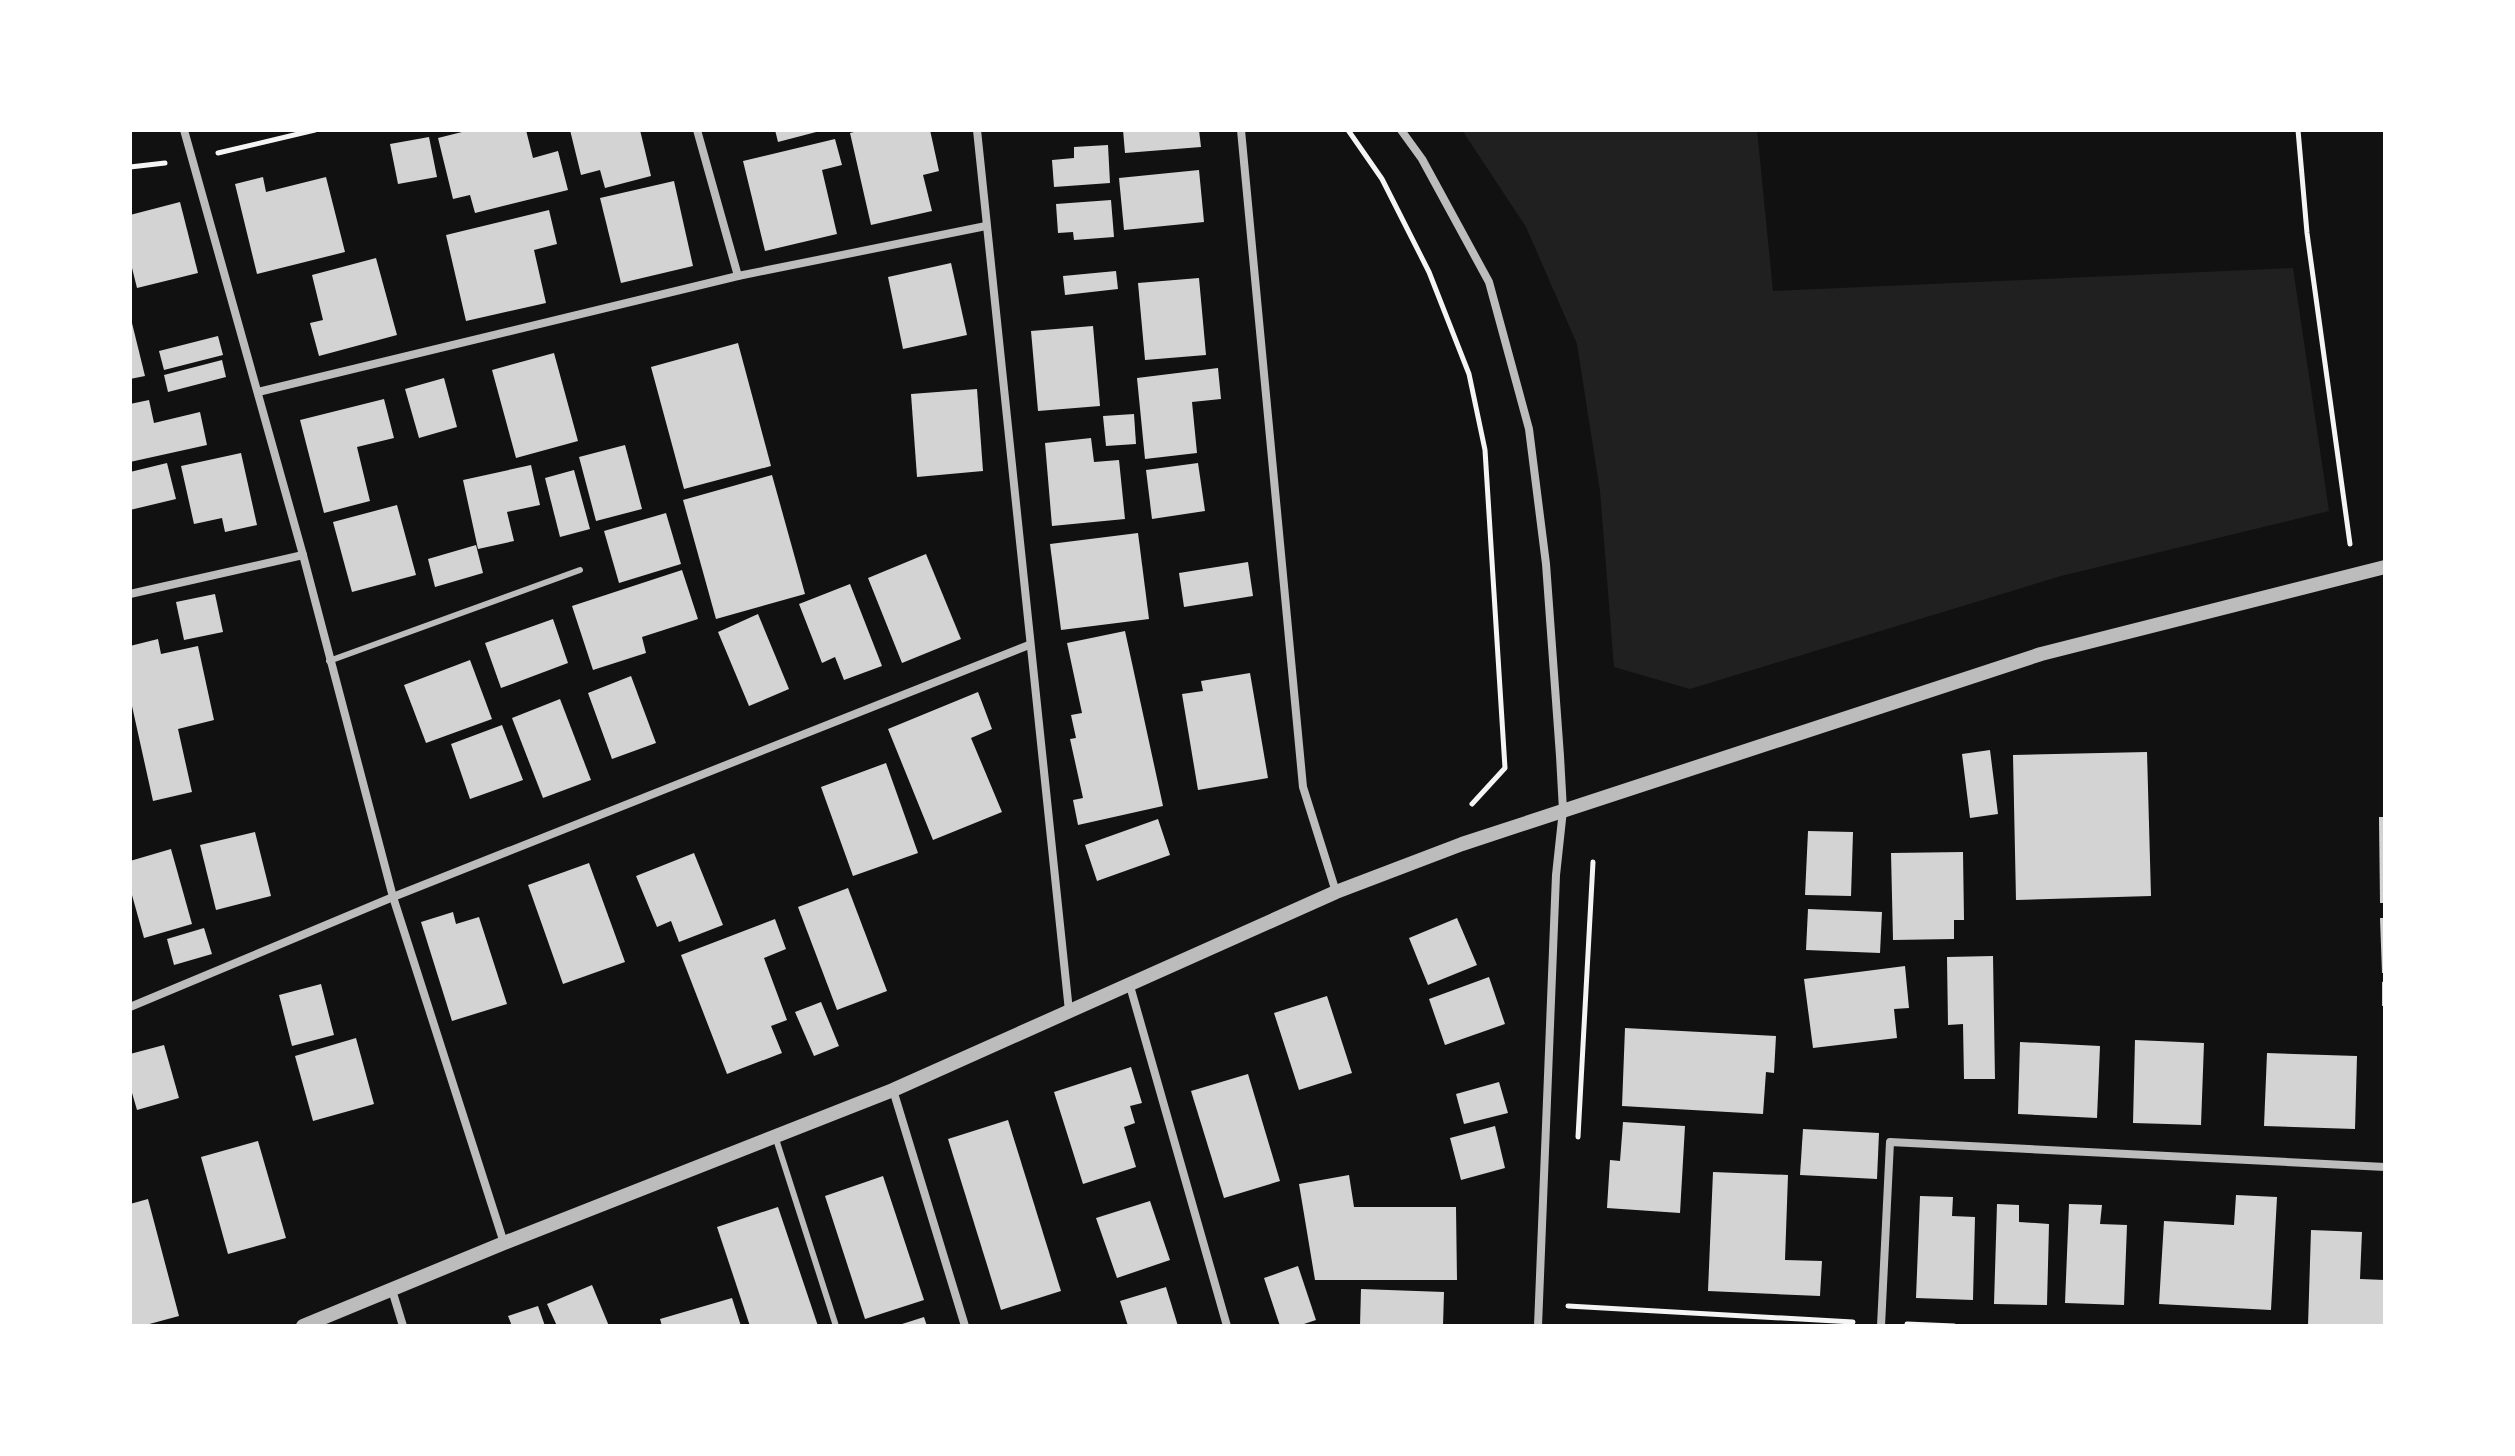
<svg xmlns="http://www.w3.org/2000/svg" width="2515" height="1456" viewBox="0 0 2515 1456" font-family="Barlow,sans-serif">
	<rect width="100%" height="100%" fill="#111"/>
	<polygon fill="#202020" points="1462,130 1757,130 1773,291 2293,268 2329,511 2061,576 1690,689 1614,667 1600,491 1577,344 1526,227"/>
	<g fill="#d3d3d3">
		<polygon points="470,130 526,130 533,158 558,151 568,190 475,213 470,195 453,199 438,138"/>
		<polygon points="570,130 640,130 651,176 605,188 600,170 581,175"/>
		<polygon points="775,130 820,130 820,131 778,142"/>
		<polygon points="862,130 930,130 939,171 923,175 932,211 871,225 850,133"/>
		<polygon points="1123,130 1199,130 1201,147 1125,153"/>
		<polygon points="429,137 437,177 398,184 390,144"/>
		<polygon points="835,139 842,165 822,170 837,234 765,251 743,161"/>
		<polygon points="1108,145 1110,183 1054,187 1052,160 1074,158 1074,147"/>
		<polygon points="1199,170 1204,222 1124,230 1119,178"/>
		<polygon points="263,177 266,192 326,177 345,252 257,274 235,184"/>
		<polygon points="674,181 693,266 621,283 600,198"/>
		<polygon points="1111,200 1114,237 1074,240 1073,232 1058,233 1056,204"/>
		<polygon points="180,202 198,273 137,288 130,260 130,215"/>
		<polygon points="549,210 557,244 534,250 546,303 466,321 446,235"/>
		<polygon points="376,258 397,335 319,356 310,323 323,320 312,275"/>
		<polygon points="951,263 967,335 903,349 888,277"/>
		<polygon points="1116,271 1118,289 1065,295 1063,276"/>
		<polygon points="1199,278 1206,355 1145,360 1138,283"/>
		<polygon points="130,315 145,376 130,379"/>
		<polygon points="1093,326 1100,406 1038,411 1031,331"/>
		<polygon points="218,336 223,355 164,370 159,351"/>
		<polygon points="738,343 771,466 684,489 651,367"/>
		<polygon points="554,353 578,441 516,458 492,370"/>
		<polygon points="222,360 226,377 168,392 164,375"/>
		<polygon points="1218,368 1221,399 1192,402 1197,453 1145,459 1137,378"/>
		<polygon points="444,378 457,427 419,438 405,389"/>
		<polygon points="977,389 983,471 917,477 911,394"/>
		<polygon points="384,399 394,438 357,447 370,501 324,513 300,420"/>
		<polygon points="149,400 154,423 200,412 207,445 130,462 130,404"/>
		<polygon points="1134,414 1136,444 1106,446 1103,416"/>
		<polygon points="1091,438 1094,462 1119,460 1125,519 1052,526 1045,443"/>
		<polygon points="625,445 642,509 596,521 579,457"/>
		<polygon points="241,453 257,525 225,532 222,518 194,524 181,466"/>
		<polygon points="167,463 176,499 130,510 130,472"/>
		<polygon points="1198,463 1205,511 1152,519 1146,470"/>
		<polygon points="531,465 540,505 507,512 514,541 478,549 463,480"/>
		<polygon points="574,470 590,529 560,537 545,478"/>
		<polygon points="772,475 805,594 716,619 683,500"/>
		<polygon points="397,505 416,575 352,592 333,522"/>
		<polygon points="666,513 681,564 619,583 604,531"/>
		<polygon points="1138,533 1149,619 1061,630 1050,544"/>
		<polygon points="476,545 483,573 435,587 428,559"/>
		<polygon points="926,554 961,639 902,663 868,578"/>
		<polygon points="1248,562 1253,596 1184,607 1179,573"/>
		<polygon points="682,570 698,619 642,637 646,653 593,670 572,606"/>
		<polygon points="850,584 882,666 844,680 835,657 822,663 799,604"/>
		<polygon points="215,594 223,632 184,640 176,602"/>
		<polygon points="758,614 789,689 749,706 718,632"/>
		<polygon points="553,619 568,663 501,688 485,643"/>
		<polygon points="1125,631 1163,806 1078,825 1073,800 1083,798 1070,739 1076,738 1071,715 1082,713 1067,643"/>
		<polygon points="158,639 161,654 198,646 214,720 178,729 192,792 153,801 130,697 130,646"/>
		<polygon points="470,660 492,719 426,743 404,685"/>
		<polygon points="1250,673 1268,778 1198,790 1182,694 1203,691 1201,681"/>
		<polygon points="631,676 656,743 612,759 588,693"/>
		<polygon points="978,692 992,729 971,738 1002,812 933,840 888,729"/>
		<polygon points="560,699 591,780 543,798 512,718"/>
		<polygon points="502,725 523,780 470,799 451,744"/>
		<polygon points="1990,750 1998,814 1970,818 1962,754"/>
		<polygon points="2147,752 2151,896 2016,900 2013,755"/>
		<polygon points="886,763 918,853 853,876 821,787"/>
		<polygon points="2379,817 2385,817 2385,903 2380,903"/>
		<polygon points="1158,819 1170,855 1097,881 1085,845"/>
		<polygon points="1808,831 1853,832 1851,896 1805,895"/>
		<polygon points="255,832 271,896 216,910 200,845"/>
		<polygon points="171,849 192,924 144,938 130,888 130,861"/>
		<polygon points="1963,852 1964,920 1954,920 1954,939 1893,940 1891,853"/>
		<polygon points="694,853 723,925 679,942 671,921 657,927 636,876"/>
		<polygon points="589,863 625,962 563,984 528,885"/>
		<polygon points="848,888 887,991 837,1010 798,907"/>
		<polygon points="1808,909 1882,912 1880,953 1806,950"/>
		<polygon points="453,912 456,924 479,917 507,1004 452,1021 421,922"/>
		<polygon points="1457,918 1477,965 1428,985 1409,938"/>
		<polygon points="2380,918 2385,918 2385,973 2382,973"/>
		<polygon points="775,919 786,949 764,958 787,1020 771,1026 782,1053 727,1074 681,955"/>
		<polygon points="204,928 212,954 174,965 167,939"/>
		<polygon points="1993,956 1995,1079 1964,1079 1963,1024 1948,1025 1947,957"/>
		<polygon points="1905,966 1909,1008 1894,1009 1897,1038 1813,1048 1804,979"/>
		<polygon points="1489,977 1505,1024 1445,1045 1429,999"/>
		<polygon points="2385,981 2385,1006 2382,1006 2382,982"/>
		<polygon points="321,984 334,1035 292,1046 279,995"/>
		<polygon points="1327,996 1352,1073 1299,1090 1274,1013"/>
		<polygon points="821,1002 839,1046 814,1056 795,1012"/>
		<polygon points="1625,1028 1776,1036 1774,1073 1766,1072 1763,1114 1622,1106"/>
		<polygon points="356,1038 374,1104 313,1121 295,1056"/>
		<polygon points="2135,1040 2204,1043 2201,1125 2133,1123"/>
		<polygon points="2020,1042 2100,1046 2097,1118 2018,1114"/>
		<polygon points="164,1045 179,1098 137,1110 130,1086 130,1054"/>
		<polygon points="2267,1053 2357,1056 2355,1129 2264,1126"/>
		<polygon points="1131,1067 1142,1103 1130,1106 1135,1123 1124,1127 1136,1167 1083,1184 1054,1092"/>
		<polygon points="1248,1074 1280,1181 1224,1198 1191,1091"/>
		<polygon points="1499,1082 1508,1113 1464,1124 1456,1094"/>
		<polygon points="1008,1120 1061,1291 1001,1310 948,1139"/>
		<polygon points="1623,1122 1685,1126 1680,1213 1607,1208 1610,1160 1620,1161"/>
		<polygon points="1495,1126 1505,1168 1461,1180 1450,1138"/>
		<polygon points="1803,1129 1879,1133 1877,1179 1800,1175"/>
		<polygon points="258,1141 286,1238 228,1254 201,1157"/>
		<polygon points="1713,1172 1788,1175 1785,1260 1822,1261 1820,1296 1708,1291"/>
		<polygon points="1349,1175 1354,1207 1456,1207 1457,1280 1315,1280 1299,1184"/>
		<polygon points="883,1176 924,1300 865,1319 825,1196"/>
		<polygon points="2236,1195 2277,1197 2271,1310 2159,1304 2164,1221 2234,1225"/>
		<polygon points="1920,1196 1953,1197 1952,1216 1975,1217 1973,1300 1916,1298"/>
		<polygon points="148,1199 179,1316 142,1326 130,1326 130,1204"/>
		<polygon points="1150,1201 1170,1260 1117,1278 1096,1218"/>
		<polygon points="1997,1204 2019,1205 2019,1222 2049,1224 2047,1305 1994,1304"/>
		<polygon points="2069,1204 2102,1205 2100,1224 2127,1225 2124,1305 2065,1303"/>
		<polygon points="778,1207 818,1326 750,1326 717,1227"/>
		<polygon points="2311,1230 2362,1232 2360,1279 2385,1280 2385,1326 2308,1326"/>
		<polygon points="1298,1266 1316,1320 1298,1326 1280,1326 1264,1278"/>
		<polygon points="592,1285 609,1326 557,1326 547,1304"/>
		<polygon points="1166,1287 1178,1326 1128,1326 1120,1301"/>
		<polygon points="1361,1289 1444,1292 1443,1326 1360,1326"/>
		<polygon points="732,1298 741,1326 662,1326 660,1319"/>
		<polygon points="538,1306 545,1326 512,1326 508,1316"/>
		<polygon points="924,1317 927,1326 899,1326 899,1325"/>
	</g>
	<g fill="none" stroke-linecap="round" stroke-linejoin="round">
		<g stroke="#f5f5f5" stroke-width="5">
			<polyline points="1348,130 1382,179 1429,272 1469,374 1485,450 1505,768 1472,804"/>
			<polyline points="2298,130 2307,233 2350,544"/>
			<polyline points="218,153 315,130"/>
			<polyline points="130,167 165,163"/>
			<polyline points="1578,1137 1593,862"/>
			<polyline points="1568,1306 1853,1322"/>
			<polyline points="1907,1324 1954,1326"/>
		</g>
		<g stroke="#bcbcbc" stroke-width="6">
			<polyline points="329,661 580,570"/>
			<polyline points="775,1136 836,1326"/>
		</g>
		<g stroke="#bcbcbc" stroke-width="8">
			<polyline points="184,130 303,555 393,897 504,1243"/>
			<polyline points="697,130 738,276"/>
			<polyline points="977,130 1069,1011"/>
			<polyline points="1241,130 1303,787 1336,892"/>
			<polyline points="1401,130 1422,159 1489,282 1529,429 1546,564 1560,756 1563,810 1556,875 1538,1326"/>
			<polyline points="258,392 738,276 986,226"/>
			<polyline points="130,594 303,555"/>
			<polyline points="1130,986 1227,1326"/>
			<polyline points="130,1007 393,897 1029,645"/>
			<polyline points="893,1090 965,1326"/>
			<polyline points="392,1290 403,1326"/>
			<polyline points="1881,1326 1890,1142 2385,1167"/>
		</g>
		<polyline stroke="#bcbcbc" stroke-width="14" points="303,1326 504,1243 893,1090 1336,892 1462,844 2041,654 2385,567"/>
	</g>
	<rect width="2515" height="1456" fill="none" stroke="#ffffff" stroke-width="264"/>
</svg>
